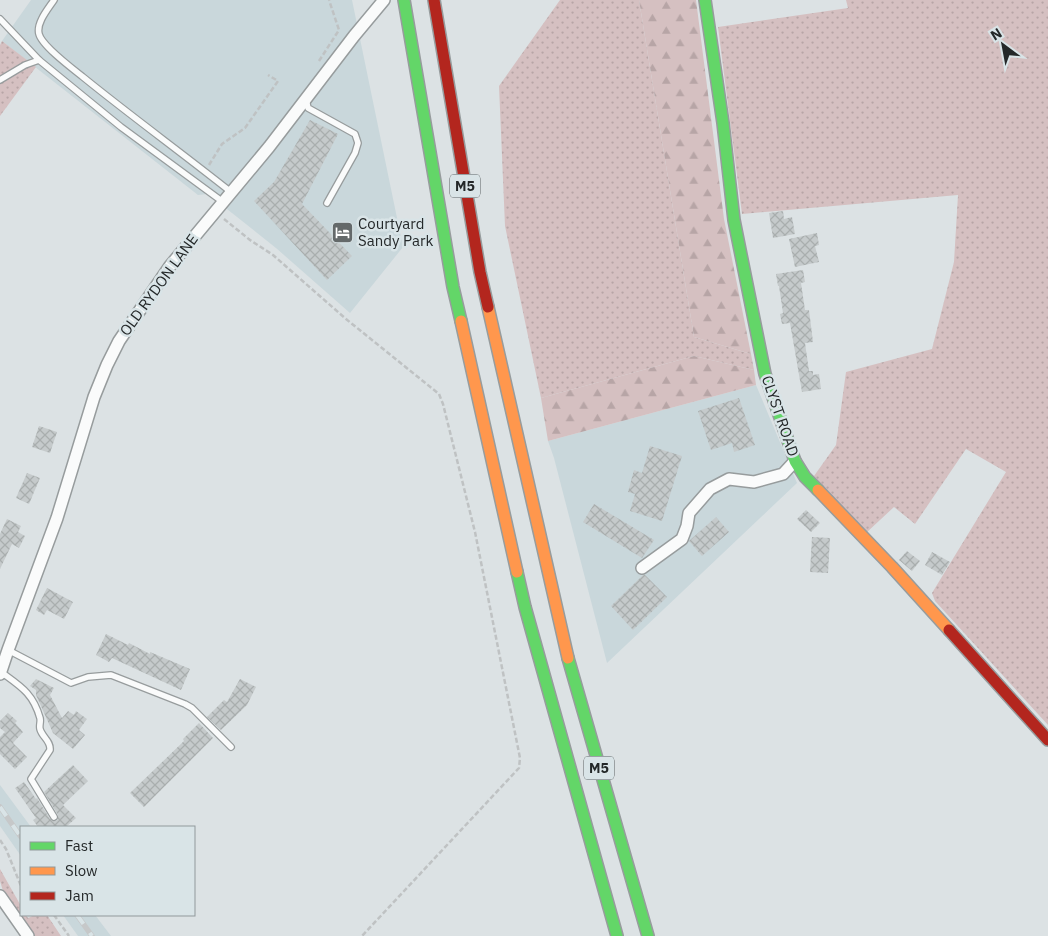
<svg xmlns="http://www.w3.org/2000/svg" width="1048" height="936" viewBox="0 0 1048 936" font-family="'IBM Plex Sans',sans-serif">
	<defs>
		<pattern id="grass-dots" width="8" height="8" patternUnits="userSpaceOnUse" patternTransform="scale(1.25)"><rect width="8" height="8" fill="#d5c0c1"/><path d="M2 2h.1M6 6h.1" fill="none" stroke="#b7a5a6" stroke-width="1.8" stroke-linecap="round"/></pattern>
		<pattern id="forest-firs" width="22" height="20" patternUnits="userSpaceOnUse" patternTransform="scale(1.25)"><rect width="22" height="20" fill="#d5c0c1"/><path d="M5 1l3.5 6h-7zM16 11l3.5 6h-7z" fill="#b7a5a6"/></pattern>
		<pattern id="building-cross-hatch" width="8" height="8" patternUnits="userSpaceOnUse" patternTransform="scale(1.25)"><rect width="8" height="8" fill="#c5cacb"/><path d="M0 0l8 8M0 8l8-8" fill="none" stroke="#a9aeae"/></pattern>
	</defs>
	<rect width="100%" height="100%" fill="#dce2e4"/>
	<g fill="#c9d7db">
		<polygon points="31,0 352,0 403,247 350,313 276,248 208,194 198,195 2,41"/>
		<polygon points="756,385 797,483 607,663 554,458 548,441"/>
		<polygon points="0,785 31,827 21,827 21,856 0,826"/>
		<polygon points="63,915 95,915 111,936 78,936"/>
	</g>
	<g fill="url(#grass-dots)">
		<polygon points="560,0 639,0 694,337 751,354 754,370 694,356 541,398 505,226 499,86"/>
		<polygon points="846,0 1048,0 1048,725 935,601 932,593 1006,472 966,449 915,524 894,507 866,533 814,476 836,445 846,372 932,349 954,262 958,195 742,214 718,27 848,8"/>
		<polygon points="2,41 36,67 0,116 0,45"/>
		<polygon points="0,869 21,906 21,915 26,915 28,918 35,915 47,915 61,936 34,936 3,891 0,881"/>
	</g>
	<g fill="url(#forest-firs)">
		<polygon points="639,0 696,0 724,219 751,354 694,337"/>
		<polygon points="694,356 754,370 756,385 548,441 541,398"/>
	</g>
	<g fill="url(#building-cross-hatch)">
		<polygon points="310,120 338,134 302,204 352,256 327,280 254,201 274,182"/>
		<polygon points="783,211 784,219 792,217 795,234 773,238 769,213"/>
		<polygon points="817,233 819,245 815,246 819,262 795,267 789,239"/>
		<polygon points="803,270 805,282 801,283 805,310 809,310 813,342 805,343 809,371 813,371 813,375 819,374 821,389 802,392 790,323 782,324 780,314 783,313 779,286 778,286 776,274"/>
		<polygon points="739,398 755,445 734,452 732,443 711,450 698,411"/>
		<polygon points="39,426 57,432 50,453 32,447"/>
		<polygon points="650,446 682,456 662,521 630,511 635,494 628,492 634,470 642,473"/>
		<polygon points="27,473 40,478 29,504 16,498"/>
		<polygon points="594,504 654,540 642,558 583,522"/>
		<polygon points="806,510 820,523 811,532 797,519"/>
		<polygon points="716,517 729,532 702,556 689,541"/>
		<polygon points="7,519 21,526 18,532 25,536 19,548 12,544 0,569 0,534"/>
		<polygon points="812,537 830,538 828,573 810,572"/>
		<polygon points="907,551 920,561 912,571 899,560"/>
		<polygon points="932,552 950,562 942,575 925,565"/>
		<polygon points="643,575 645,575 667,597 633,630 611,606"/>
		<polygon points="47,588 73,602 64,619 47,610 44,615 36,610"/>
		<polygon points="106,634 128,645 129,643 150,654 150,652 190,669 181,690 112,658 109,662 96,655"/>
		<polygon points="36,679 54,688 50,695 62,718 68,711 74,715 76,711 87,719 79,730 85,735 73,749 53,733 36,695 36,690 30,686"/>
		<polygon points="240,679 256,687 247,705 221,730 207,717 224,700 227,702"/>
		<polygon points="8,713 17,721 15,723 23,732 13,743 27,757 15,769 0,754 0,737 5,732 0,728 0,721"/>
		<polygon points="199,723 213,738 144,807 130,793 184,741 183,739"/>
		<polygon points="73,765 88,781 63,805 76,818 66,827 38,827 33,820 36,818 15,788 24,782 36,799 37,798 50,819 56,821 58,819 58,815 44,792"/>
	</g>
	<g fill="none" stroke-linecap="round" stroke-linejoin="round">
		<defs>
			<g id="lane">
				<path d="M54 0C48 9 36 23 39 34 42 46 73 69 83 77 131 116 182 153 231 192"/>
				<polyline points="0,19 39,60"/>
				<polyline points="0,80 25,65 39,60 121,127 223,202"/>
				<polyline points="306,99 308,108 355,134 358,143 355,153 327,203"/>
				<polyline points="8,650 71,683 88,677 111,675 185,704 192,708 231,747"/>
				<path d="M1 672C20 686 33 693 40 718 41 722 39 725 40 729 42 737 51 741 50 750L31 779 54 817"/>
			</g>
			<g id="street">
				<polyline points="642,568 682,539 687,526 689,513 710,489 729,479 754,482 783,474 795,461"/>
				<polyline points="0,674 8,650 57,518 94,397 107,365 119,341 170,266 269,147 354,36 384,0"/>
				<polyline points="0,896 28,936"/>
			</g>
			<g id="fast">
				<polyline points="404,0 453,287 461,321"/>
				<polyline points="705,0 723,123 734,220 765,374 795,461 805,477 818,490"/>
				<polyline points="517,572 525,607 617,936"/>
				<polyline points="568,658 648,936"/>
			</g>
			<g id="slow">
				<polyline points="488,307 568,658"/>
				<polyline points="461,321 517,572"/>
				<polyline points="818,490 892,567 949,630"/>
			</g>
			<g id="jam">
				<polyline points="434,0 480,272 488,307"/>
				<polyline points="949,630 1048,740"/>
			</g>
		</defs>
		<use href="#lane" stroke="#979c9d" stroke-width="8"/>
		<use href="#street" stroke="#979c9d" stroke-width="14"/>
		<use href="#fast" stroke="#979c9d" stroke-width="14"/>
		<use href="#slow" stroke="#979c9d" stroke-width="14"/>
		<use href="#jam" stroke="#979c9d" stroke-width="14"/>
		<g stroke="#bfc2c3" stroke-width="2.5" stroke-dasharray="5 2.5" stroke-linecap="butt">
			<polyline points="319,61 339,30 329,0"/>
			<polyline points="209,165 222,144 245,128 278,81 268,75"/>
			<polyline points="224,219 250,240 273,255 346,319 439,394 443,404 475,532 520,758 519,768 362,936"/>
			<polyline points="0,840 6,849 21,886"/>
			<polyline points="54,915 69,936"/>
		</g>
		<use href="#lane" stroke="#fafbfb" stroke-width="5.5"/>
		<use href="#street" stroke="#fafbfb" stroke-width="11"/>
		<use href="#fast" stroke="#63d668" stroke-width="11"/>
		<use href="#slow" stroke="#ff974d" stroke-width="11"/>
		<use href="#jam" stroke="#b3261e" stroke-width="11"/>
		<defs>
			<g id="rail">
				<polyline points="0,807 21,837"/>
				<polyline points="77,915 92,936"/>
			</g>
		</defs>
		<use href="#rail" stroke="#c6c8c9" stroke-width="5.5"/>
		<use href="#rail" stroke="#d9e4e7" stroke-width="4" stroke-dasharray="11" stroke-linecap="butt"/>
	</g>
	<defs>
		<symbol id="hotel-square" viewBox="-11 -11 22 22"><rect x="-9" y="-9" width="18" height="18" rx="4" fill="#64696a" stroke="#d9e4e7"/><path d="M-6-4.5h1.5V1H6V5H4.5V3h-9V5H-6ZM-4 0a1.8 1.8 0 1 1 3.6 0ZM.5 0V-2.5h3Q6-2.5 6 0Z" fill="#fff"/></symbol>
	</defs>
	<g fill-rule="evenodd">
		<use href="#hotel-square" x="330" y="220" width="25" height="25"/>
	</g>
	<g text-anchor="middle" stroke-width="5" stroke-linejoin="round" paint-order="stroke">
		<g fill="#d9e4e7" stroke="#5a6062" stroke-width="1">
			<rect x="450" y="174.5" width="30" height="23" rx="4"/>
			<rect x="584" y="756.5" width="30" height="23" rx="4"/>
		</g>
		<g font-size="14" font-weight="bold" fill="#242829">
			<text x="465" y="191">M5</text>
			<text x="599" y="773">M5</text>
		</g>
		<g font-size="15" fill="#242829" stroke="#d9e4e7" text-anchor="start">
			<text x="358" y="229">Courtyard<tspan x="358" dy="17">Sandy Park</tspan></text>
		</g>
		<g font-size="15" fill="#242829" stroke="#d9e4e7">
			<text transform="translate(159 285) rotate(-54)" y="5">OLD RYDON LANE</text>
			<text transform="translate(780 416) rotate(71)" y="5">CLYST ROAD</text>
		</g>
	</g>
	<rect x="20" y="826" width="175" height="90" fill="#d9e4e7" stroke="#91999b"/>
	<rect x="30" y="842" width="25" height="8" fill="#63d668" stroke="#91999b"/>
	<text x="65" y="851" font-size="15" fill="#242829">Fast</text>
	<rect x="30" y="867" width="25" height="8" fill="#ff974d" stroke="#91999b"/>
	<text x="65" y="876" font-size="15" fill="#242829">Slow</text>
	<rect x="30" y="892" width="25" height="8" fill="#b3261e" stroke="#91999b"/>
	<text x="65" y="901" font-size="15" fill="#242829">Jam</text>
	<g transform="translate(1003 45) rotate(328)" stroke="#d9e4e7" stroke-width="4" paint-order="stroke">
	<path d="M0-4L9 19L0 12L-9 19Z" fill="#242829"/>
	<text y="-8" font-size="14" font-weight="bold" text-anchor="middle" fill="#242829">N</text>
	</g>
</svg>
